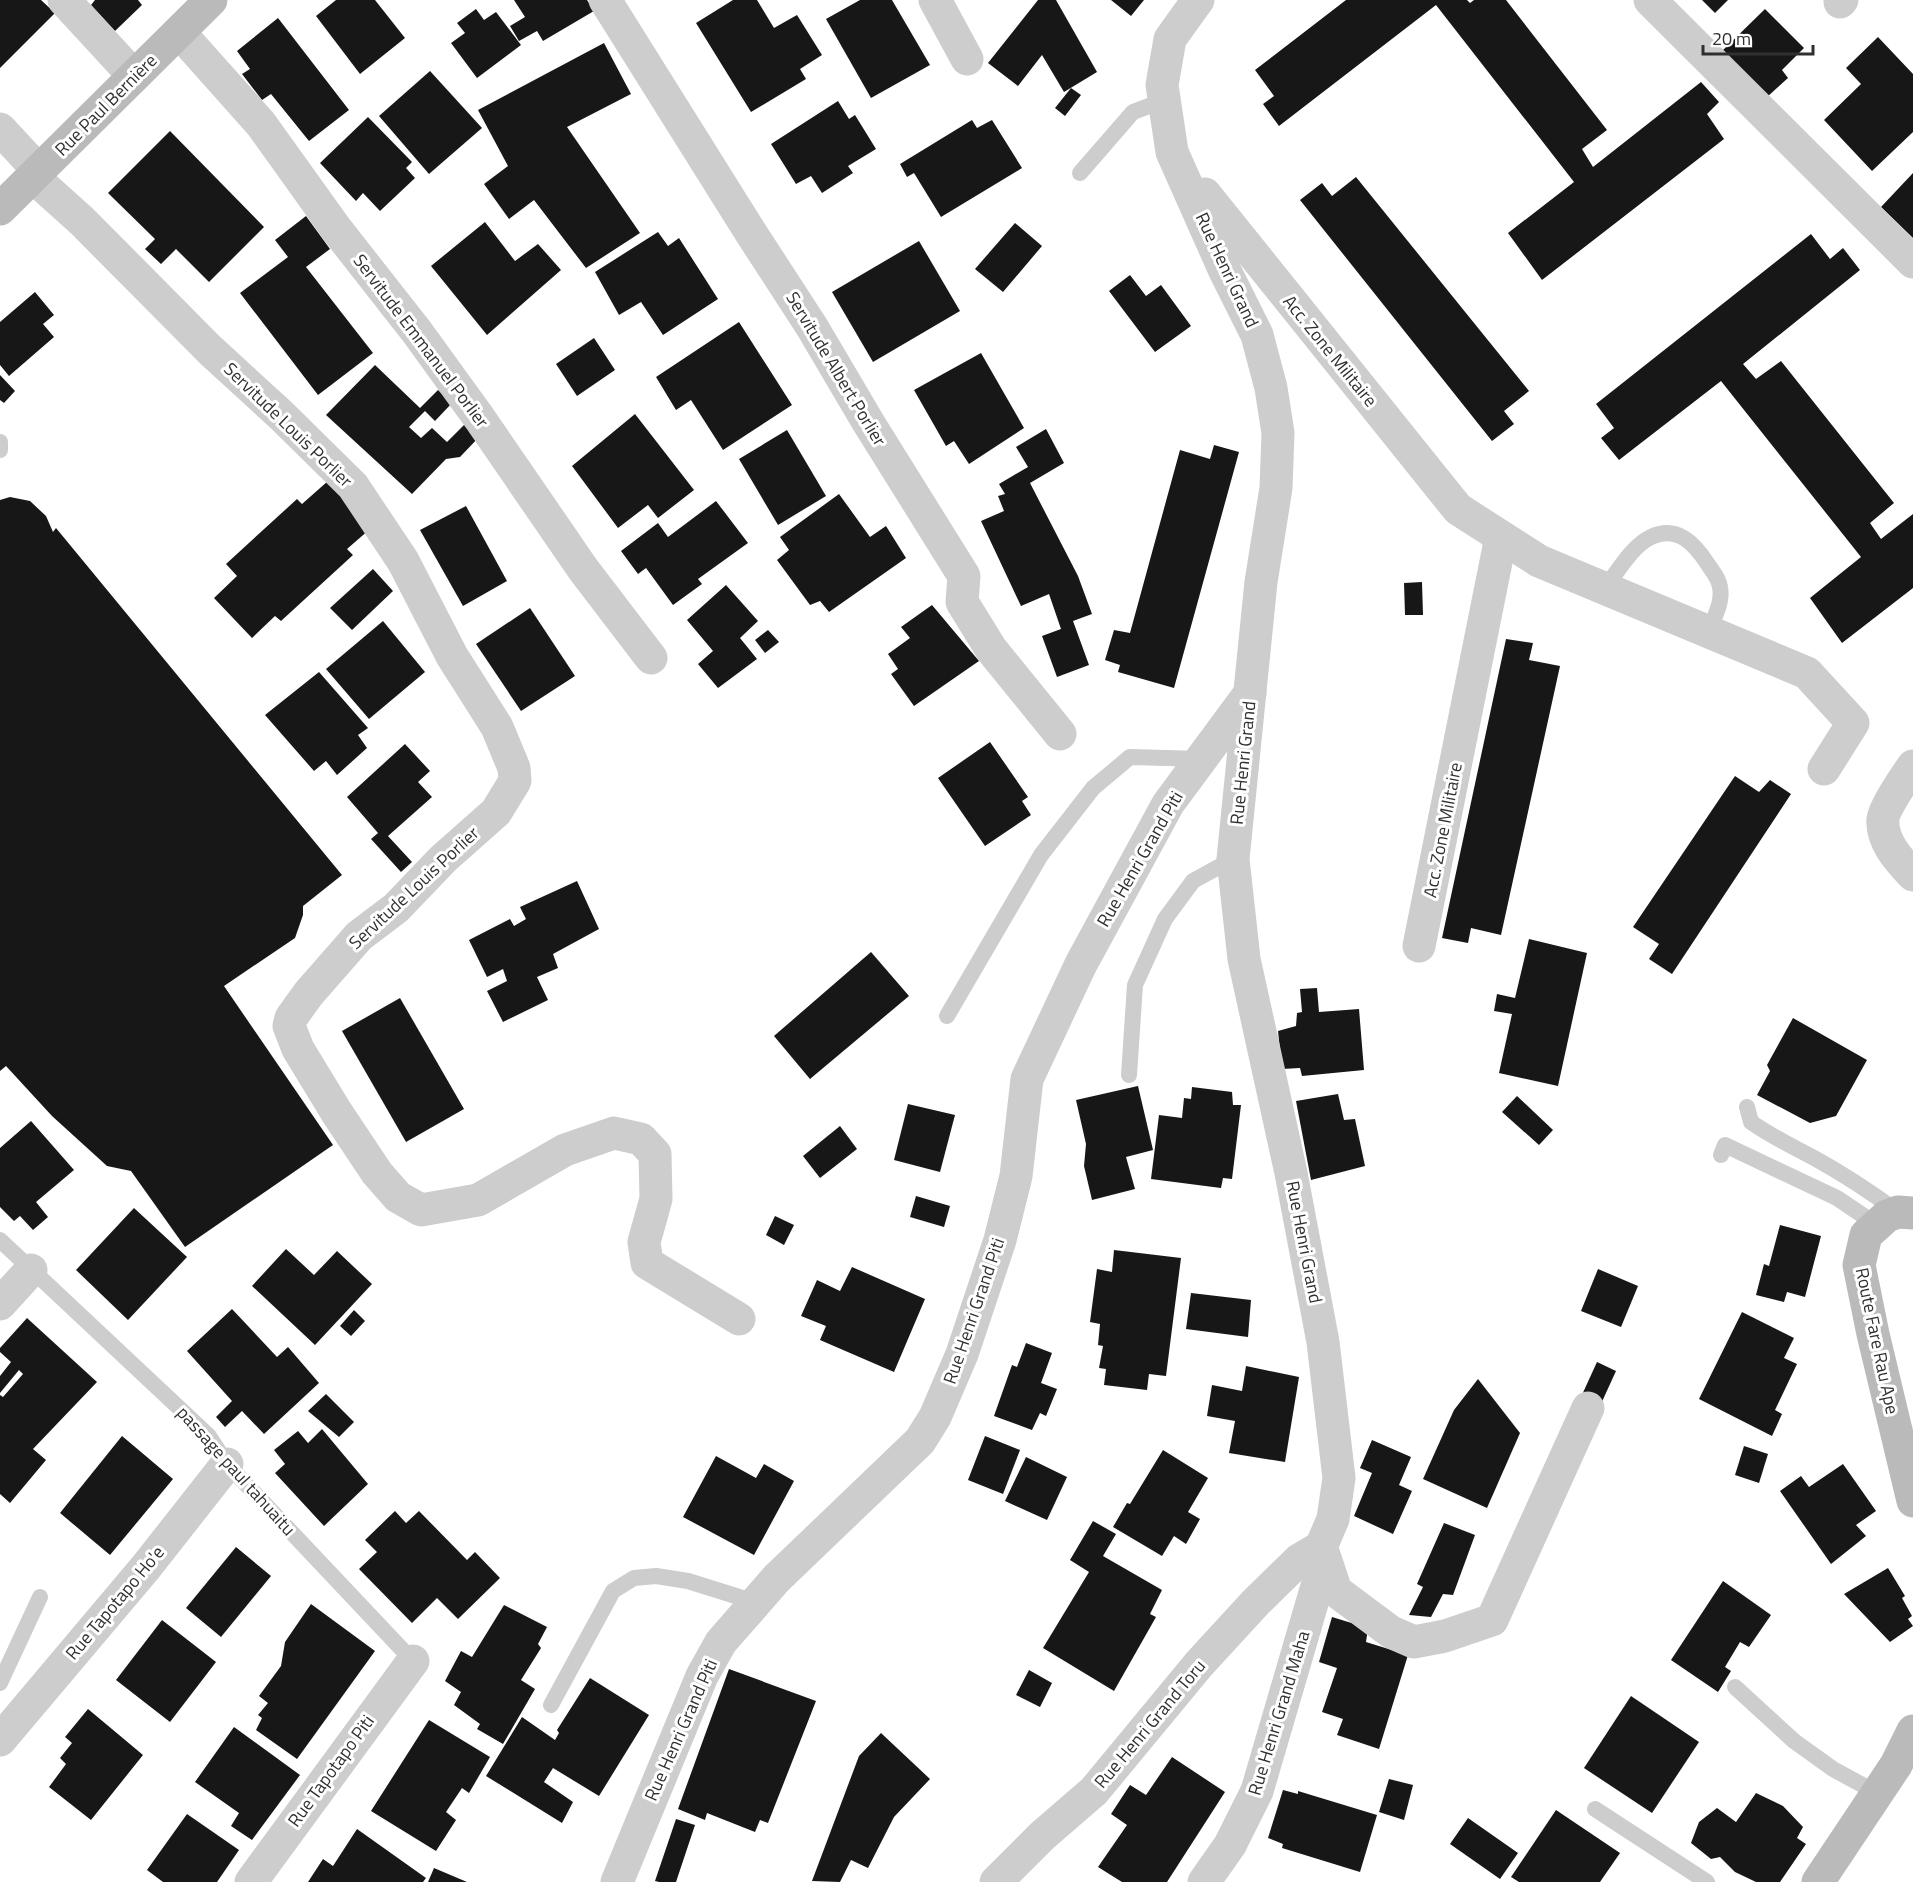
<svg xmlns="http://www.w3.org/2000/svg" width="1913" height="1882" viewBox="0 0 1913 1882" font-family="'Titillium Web',sans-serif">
	<rect width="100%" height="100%" fill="#fff"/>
	<g fill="#171717">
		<polygon points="0,0 41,0 55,13 0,68"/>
		<polygon points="95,0 138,0 142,5 115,31 91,5"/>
		<polygon points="336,0 375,0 405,38 360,74 316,16"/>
		<polygon points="514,0 587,0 594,11 543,41 537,31 519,41 510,26 525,17"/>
		<polygon points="733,0 757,0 774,28 797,15 822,55 800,69 806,79 751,112 696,23"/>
		<polygon points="860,0 892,0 930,65 871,98 826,19"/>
		<polygon points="1038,0 1056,0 1097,72 1064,92 1042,55 1018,86 988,63"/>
		<polygon points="1111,0 1144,0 1131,16"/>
		<polygon points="1346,0 1467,0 1470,3 1474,0 1506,0 1607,130 1582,149 1593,167 1701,82 1719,102 1707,114 1724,139 1542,280 1508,233 1574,182 1436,5 1279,126 1263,104 1274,96 1255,70"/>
		<polygon points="1702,0 1728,0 1715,13"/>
		<polygon points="476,9 484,20 496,12 521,45 477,78 451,43 465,33 457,23"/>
		<polygon points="1765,9 1804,48 1782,70 1788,78 1767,97 1722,51"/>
		<polygon points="278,18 349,110 309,141 271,94 262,100 242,74 250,69 237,51"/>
		<polygon points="1878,37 1913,74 1913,132 1872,171 1824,120 1861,84 1846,68"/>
		<polygon points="604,43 631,94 567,127 640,233 586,268 534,200 509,219 484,184 508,166 478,110"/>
		<polygon points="430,71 482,128 429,174 379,116"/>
		<polygon points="1071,88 1081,95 1065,116 1055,108"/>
		<polygon points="838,101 849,119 855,115 876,149 848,166 853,173 822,193 811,176 796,184 771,144"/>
		<polygon points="368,117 412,162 406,168 415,178 380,211 363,193 356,201 320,163"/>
		<polygon points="972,120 977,128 992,120 1022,168 941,217 914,173 907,177 900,164"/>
		<polygon points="170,131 264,227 209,282 176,249 161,264 145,249 155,239 108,193"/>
		<polygon points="1913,173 1913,238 1881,207"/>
		<polygon points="1356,177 1529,391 1504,411 1514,424 1492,441 1300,200 1322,183 1332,196"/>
		<polygon points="306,216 330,249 306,267 373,353 318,395 240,293 288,257 275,240"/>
		<polygon points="485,222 515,261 538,244 561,270 487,335 431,266"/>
		<polygon points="1015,223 1042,246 1003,292 975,269"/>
		<polygon points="658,232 668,246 679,238 718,299 663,335 641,302 619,315 595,272"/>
		<polygon points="1811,234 1830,259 1843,248 1860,270 1743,364 1756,379 1781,361 1894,503 1870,523 1881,539 1913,514 1913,588 1842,643 1810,598 1861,557 1721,381 1619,460 1601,438 1614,428 1596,404"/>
		<polygon points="919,241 960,311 873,362 832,292"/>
		<polygon points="1130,275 1146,296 1161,285 1191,326 1155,352 1109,291"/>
		<polygon points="35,292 54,315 43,324 54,337 9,376 0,365 0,322"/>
		<polygon points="739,322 792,405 723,450 691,400 676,410 656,377"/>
		<polygon points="594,338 615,370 577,396 556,364"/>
		<polygon points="981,353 1024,428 969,464 954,441 946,446 914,390"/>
		<polygon points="375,365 420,408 438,390 452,403 435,421 425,411 409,427 421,438 432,428 447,442 466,423 480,436 460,457 446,459 412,494 326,415"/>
		<polygon points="0,375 15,391 4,403 0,400"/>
		<polygon points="635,414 694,490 658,518 648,505 618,528 572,466"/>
		<polygon points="1046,429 1064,463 1030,483 1078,576 1092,614 1073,621 1089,665 1057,677 1042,636 1061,629 1049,594 1021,606 981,521 1004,511 998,496 1005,494 999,484 1028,467 1016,447"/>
		<polygon points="787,430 826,496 778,525 739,459"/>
		<polygon points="1214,445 1239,452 1174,688 1118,672 1120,665 1105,660 1114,630 1130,633 1180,450 1210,459"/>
		<polygon points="328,481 370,529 347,549 353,555 281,621 275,616 252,638 214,598 237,576 226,564 297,499 302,504"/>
		<polygon points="839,494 870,537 886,526 906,558 829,612 820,601 810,605 777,560 789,550 780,537"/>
		<polygon points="10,497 30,501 46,516 53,532 56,528 342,875 303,906 303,915 295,938 224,986 333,1145 185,1247 131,1171 107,1166 52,1116 6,1066 0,1071 0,500"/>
		<polygon points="716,501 748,543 698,579 702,584 673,605 646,568 638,574 621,551 658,523 668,537"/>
		<polygon points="466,506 507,581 463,606 420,530"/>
		<polygon points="373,569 393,591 352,630 330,608"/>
		<polygon points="1422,582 1423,615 1405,615 1404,583"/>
		<polygon points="726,585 758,621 740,638 757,659 718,688 698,664 713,651 687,620"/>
		<polygon points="932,605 979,661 914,706 891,674 898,669 888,654 910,638 901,627"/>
		<polygon points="530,608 575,676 521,711 476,644"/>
		<polygon points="383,621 425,672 369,719 326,669"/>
		<polygon points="768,630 779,642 765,653 755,640"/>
		<polygon points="1506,639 1533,643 1529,660 1560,666 1501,935 1471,928 1468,943 1442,938"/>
		<polygon points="319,672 368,728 358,735 367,748 337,775 326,761 314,771 265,715"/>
		<polygon points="990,742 1028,797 1022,801 1031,815 985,846 938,778"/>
		<polygon points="405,744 430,771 418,782 432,797 388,836 412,862 401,872 371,839 378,833 347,797"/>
		<polygon points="1735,776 1759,792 1770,780 1791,794 1672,974 1649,959 1659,944 1633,927"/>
		<polygon points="577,881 599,929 553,954 558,968 537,977 548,1000 503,1022 487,991 507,981 503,969 487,977 469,940 510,919 514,926 526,919 520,907"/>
		<polygon points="1529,939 1587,953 1558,1086 1499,1073 1512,1014 1494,1011 1497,994 1515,998"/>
		<polygon points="871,952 909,996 810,1079 774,1036"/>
		<polygon points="1317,988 1319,1012 1359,1009 1364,1070 1302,1076 1300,1068 1282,1069 1278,1031 1296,1026 1297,1013 1302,1012 1300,989"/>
		<polygon points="400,998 464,1109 406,1142 342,1031"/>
		<polygon points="1793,1018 1867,1060 1836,1116 1810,1123 1757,1095 1770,1071 1767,1065"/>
		<polygon points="1138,1086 1153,1150 1126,1157 1135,1189 1092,1200 1084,1166 1086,1144 1076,1100"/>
		<polygon points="1192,1087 1232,1092 1233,1105 1241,1105 1232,1179 1223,1178 1221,1188 1151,1179 1159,1115 1182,1118 1184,1098 1191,1099"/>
		<polygon points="1338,1094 1344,1120 1355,1119 1365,1166 1311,1180 1296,1101"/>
		<polygon points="1517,1096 1553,1130 1539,1145 1502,1112"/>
		<polygon points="908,1104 955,1115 940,1172 894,1160"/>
		<polygon points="31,1121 74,1170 36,1202 48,1217 33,1230 20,1216 14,1221 0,1207 0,1148"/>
		<polygon points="840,1126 857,1149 820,1178 803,1156"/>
		<polygon points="916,1196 950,1206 944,1227 910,1217"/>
		<polygon points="134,1208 187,1257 128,1320 76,1270"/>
		<polygon points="775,1216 794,1225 784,1245 766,1235"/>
		<polygon points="1780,1225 1821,1236 1805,1297 1787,1292 1784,1302 1756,1295 1764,1264 1769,1266"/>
		<polygon points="286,1249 314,1275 337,1251 372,1284 315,1345 252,1286"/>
		<polygon points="1114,1250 1181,1258 1166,1376 1149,1374 1147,1390 1104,1385 1106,1369 1099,1368 1103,1346 1098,1345 1100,1324 1090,1322 1097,1269 1112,1272"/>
		<polygon points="852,1267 925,1299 894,1372 820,1340 826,1326 801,1316 817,1280 840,1291"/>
		<polygon points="1598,1269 1638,1286 1621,1327 1581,1311"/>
		<polygon points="1191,1293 1251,1300 1248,1337 1186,1329"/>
		<polygon points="232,1309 277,1357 288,1347 319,1383 264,1434 242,1411 225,1427 216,1417 232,1401 187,1351"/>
		<polygon points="354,1310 365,1321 351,1336 340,1326"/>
		<polygon points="1742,1312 1794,1338 1784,1358 1797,1364 1775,1410 1782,1414 1772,1436 1699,1399"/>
		<polygon points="27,1318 97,1382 33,1449 46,1460 10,1503 0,1494 0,1395 3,1397 23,1374 19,1370 0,1393 0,1376 11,1362 0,1352 0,1348"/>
		<polygon points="1026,1343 1052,1353 1041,1383 1057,1389 1046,1416 1040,1413 1032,1430 994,1416 1012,1365 1017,1367"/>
		<polygon points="1597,1362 1616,1371 1600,1406 1581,1397"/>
		<polygon points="1246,1366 1299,1377 1285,1462 1229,1453 1235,1421 1207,1416 1212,1385 1242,1391"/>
		<polygon points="1478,1379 1520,1433 1487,1508 1423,1479 1454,1410"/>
		<polygon points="326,1394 354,1422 339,1437 308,1411"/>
		<polygon points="322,1429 368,1484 324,1526 275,1473 285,1464 274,1450 298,1431 308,1443"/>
		<polygon points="122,1436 173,1479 110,1555 60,1513"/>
		<polygon points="985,1436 1020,1450 1003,1494 968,1480"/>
		<polygon points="1372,1440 1411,1457 1399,1485 1412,1491 1393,1534 1354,1516 1372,1473 1360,1468"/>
		<polygon points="1744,1446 1768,1454 1759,1483 1735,1475"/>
		<polygon points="1163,1450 1208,1478 1188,1512 1200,1519 1186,1544 1174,1536 1162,1556 1113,1527 1127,1503 1130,1504"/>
		<polygon points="716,1456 756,1478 764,1464 794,1481 754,1555 683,1517"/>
		<polygon points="1026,1457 1067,1477 1047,1520 1005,1501"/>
		<polygon points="1843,1464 1876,1511 1856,1525 1866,1536 1831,1564 1780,1491 1801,1476 1809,1487"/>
		<polygon points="395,1511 406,1523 419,1511 467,1560 475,1552 500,1578 458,1619 437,1598 412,1623 359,1569 377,1552 365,1540"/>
		<polygon points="1093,1521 1116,1534 1103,1556 1162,1590 1150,1614 1156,1617 1114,1691 1043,1648 1089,1572 1070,1560"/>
		<polygon points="1444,1523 1475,1535 1453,1595 1443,1594 1431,1617 1409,1615 1423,1587 1417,1584"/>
		<polygon points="236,1547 271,1576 221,1637 186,1608"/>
		<polygon points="1888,1568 1905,1596 1902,1598 1912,1616 1908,1619 1913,1626 1890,1642 1844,1594"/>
		<polygon points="1723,1581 1771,1615 1749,1647 1740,1642 1725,1667 1731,1671 1718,1692 1671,1660"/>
		<polygon points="311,1604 375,1651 297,1759 256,1730 262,1718 258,1715 268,1703 259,1696 281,1666 285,1642"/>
		<polygon points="504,1605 547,1627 538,1644 541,1648 521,1680 535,1689 503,1744 477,1729 480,1724 454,1705 461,1692 445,1681 461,1651 472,1657"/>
		<polygon points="1332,1617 1368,1628 1366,1642 1408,1655 1379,1749 1337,1735 1343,1719 1322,1712 1337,1668 1319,1662"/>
		<polygon points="162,1620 216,1662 170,1722 116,1680"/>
		<polygon points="729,1669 816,1701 768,1823 760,1820 755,1832 707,1813 705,1820 678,1809"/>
		<polygon points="1029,1670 1052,1683 1040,1707 1016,1695"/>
		<polygon points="590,1678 649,1715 599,1796 553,1768 544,1782 573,1802 562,1823 486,1776 522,1717 555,1740 559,1733 557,1730"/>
		<polygon points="1631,1696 1699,1742 1652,1813 1584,1768"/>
		<polygon points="88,1709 143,1755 91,1820 49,1787 66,1764 60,1758 72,1743 65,1737"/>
		<polygon points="429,1720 490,1757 469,1793 462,1788 446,1812 456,1820 436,1851 371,1811"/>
		<polygon points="234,1727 300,1775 252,1840 231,1826 239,1813 195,1782"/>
		<polygon points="881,1733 930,1779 894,1817 868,1868 851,1860 840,1882 812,1881 859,1756"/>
		<polygon points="1172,1757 1225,1792 1167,1882 1122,1882 1098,1867 1127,1825 1111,1814 1130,1785 1146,1795"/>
		<polygon points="1389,1779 1413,1785 1404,1820 1379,1812"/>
		<polygon points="1283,1790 1298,1794 1298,1791 1377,1815 1360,1872 1282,1848 1283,1844 1268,1838"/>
		<polygon points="1756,1793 1783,1806 1803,1827 1797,1838 1806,1844 1780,1882 1756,1882 1735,1872 1720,1857 1711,1859 1691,1843 1699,1822 1717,1808 1736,1822"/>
		<polygon points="1556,1810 1620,1853 1600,1882 1519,1882 1511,1877"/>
		<polygon points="187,1814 239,1850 217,1882 163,1882 147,1870"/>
		<polygon points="1468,1818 1518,1853 1500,1879 1450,1844"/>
		<polygon points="676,1819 695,1825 676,1882 659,1882 655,1881"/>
		<polygon points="357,1829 426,1878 423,1882 308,1882 323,1859 333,1866"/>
		<polygon points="434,1868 467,1882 428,1882"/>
	</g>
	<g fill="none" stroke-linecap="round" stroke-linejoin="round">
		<g stroke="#cdcdcd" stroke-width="16">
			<polyline points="1080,173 1133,112 1165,100"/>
			<polyline points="0,442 0,450"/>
			<path d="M1605 588C1618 571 1632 546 1651 537 1677 525 1694 543 1707 563 1712 571 1719 578 1720 587 1723 603 1714 617 1709 631"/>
			<polyline points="947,1016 1041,855 1093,788 1130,757 1201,759"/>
			<polyline points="1129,1075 1135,985 1165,919 1193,881 1233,859"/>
			<path d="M1747 1107 1751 1122C1772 1137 1794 1147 1816 1159 1845 1175 1872 1193 1898 1212"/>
			<polyline points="1721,1155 1725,1145 1837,1198 1877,1225"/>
			<polyline points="0,1240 209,1436 227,1464 413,1661"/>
			<polyline points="0,1683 40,1597"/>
			<polyline points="1735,1687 1794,1741 1833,1769 1877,1793"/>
			<polyline points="551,1705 613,1591 634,1578 656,1576 688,1581 755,1602"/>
			<polyline points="1595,1809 1707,1882"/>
		</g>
		<g stroke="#cdcdcd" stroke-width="33">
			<polyline points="64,0 134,76"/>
			<polyline points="605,0 751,233 812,327 868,422 964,576 962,602 991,649 1060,734"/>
			<polyline points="935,0 967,59"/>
			<polyline points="1198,0 1170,39 1162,85 1172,152 1224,269 1257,335 1271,388 1278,433 1276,488 1261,582 1233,859 1244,959 1291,1173 1323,1342 1339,1478 1333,1519 1321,1547 1322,1569 1257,1791 1230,1845 1204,1882"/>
			<polyline points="1650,0 1913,262"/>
			<polyline points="1840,2 1842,0"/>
			<polyline points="179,32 261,124 337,230 417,332 480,419 583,569 651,658"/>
			<polyline points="0,129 39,171"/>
			<polyline points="33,177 82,221 210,350 282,416 353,486 403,561 452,656 497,727 514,768 515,781 496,812 443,859 396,908 359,936 309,993 291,1018 289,1026 298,1049 337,1113 377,1173 398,1197 421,1210 478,1200 565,1150 614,1133 641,1139 655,1154 656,1199 644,1242 647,1263 739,1319"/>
			<polyline points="1205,194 1458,509 1539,561 1807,673 1853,723 1824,769"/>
			<path d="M1913 766C1906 776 1884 808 1883 819 1881 841 1899 860 1913 875"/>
			<polyline points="1419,946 1501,537"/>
			<polyline points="0,1304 31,1270"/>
			<polyline points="1323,1552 1336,1591 1391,1632 1414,1642 1445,1636 1492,1620 1588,1408"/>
			<polyline points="0,1740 146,1567 227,1464"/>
			<polyline points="251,1882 413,1661"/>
			<polyline points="617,1882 702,1676 721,1642 777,1578 920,1441 935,1417 962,1354 1000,1240 1016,1176 1027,1079 1081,964 1168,804 1250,693"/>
			<polyline points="996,1882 1042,1836 1094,1791 1199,1664 1256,1602 1299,1560 1321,1547"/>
		</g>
		<g stroke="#bababa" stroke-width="33">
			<polyline points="0,209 211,0"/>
			<polyline points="1913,1213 1898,1212 1887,1216 1866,1235 1859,1265 1873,1334 1913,1501"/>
			<polyline points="1818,1882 1896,1765 1913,1731"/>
		</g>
	</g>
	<g text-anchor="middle" stroke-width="6" stroke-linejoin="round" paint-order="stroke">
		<g font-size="18" fill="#303030" stroke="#fff">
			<text transform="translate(106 105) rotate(-45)" y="6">Rue Paul Bernière</text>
			<text transform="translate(1227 270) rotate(65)" y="6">Rue Henri Grand</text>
			<text transform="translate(421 341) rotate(53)" y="6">Servitude Emmanuel Porlier</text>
			<text transform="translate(1330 351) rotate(51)" y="6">Acc. Zone Militaire</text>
			<text transform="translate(836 369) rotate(59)" y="6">Servitude Albert Porlier</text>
			<text transform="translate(288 425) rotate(44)" y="6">Servitude Louis Porlier</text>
			<text transform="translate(1243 763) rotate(-84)" y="6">Rue Henri Grand</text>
			<text transform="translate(1443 830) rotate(-79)" y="6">Acc. Zone Militaire</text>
			<text transform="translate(1140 859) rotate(-60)" y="6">Rue Henri Grand Piti</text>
			<text transform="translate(414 888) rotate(-43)" y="6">Servitude Louis Porlier</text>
			<text transform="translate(1304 1242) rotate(79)" y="6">Rue Henri Grand</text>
			<text transform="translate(974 1311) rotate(-71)" y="6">Rue Henri Grand Piti</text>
			<text transform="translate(1877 1341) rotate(78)" y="6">Route Fare Rau Ape</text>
			<text transform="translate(236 1471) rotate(48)" y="6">passage paul tahuaitu</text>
			<text transform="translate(115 1603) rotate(-50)" y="6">Rue Tapotapo Ho'e</text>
			<text transform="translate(1279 1713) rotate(-73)" y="6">Rue Henri Grand Maha</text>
			<text transform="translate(1150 1724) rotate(-50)" y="6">Rue Henri Grand Toru</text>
			<text transform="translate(681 1730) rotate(-66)" y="6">Rue Henri Grand Piti</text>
			<text transform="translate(331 1771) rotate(-54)" y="6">Rue Tapotapo Piti</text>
		</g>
	</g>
	<path d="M1703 45v9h110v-9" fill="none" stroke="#303030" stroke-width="3"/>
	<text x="1712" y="45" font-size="18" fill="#303030" stroke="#ffffff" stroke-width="4.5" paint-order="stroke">20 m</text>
</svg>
